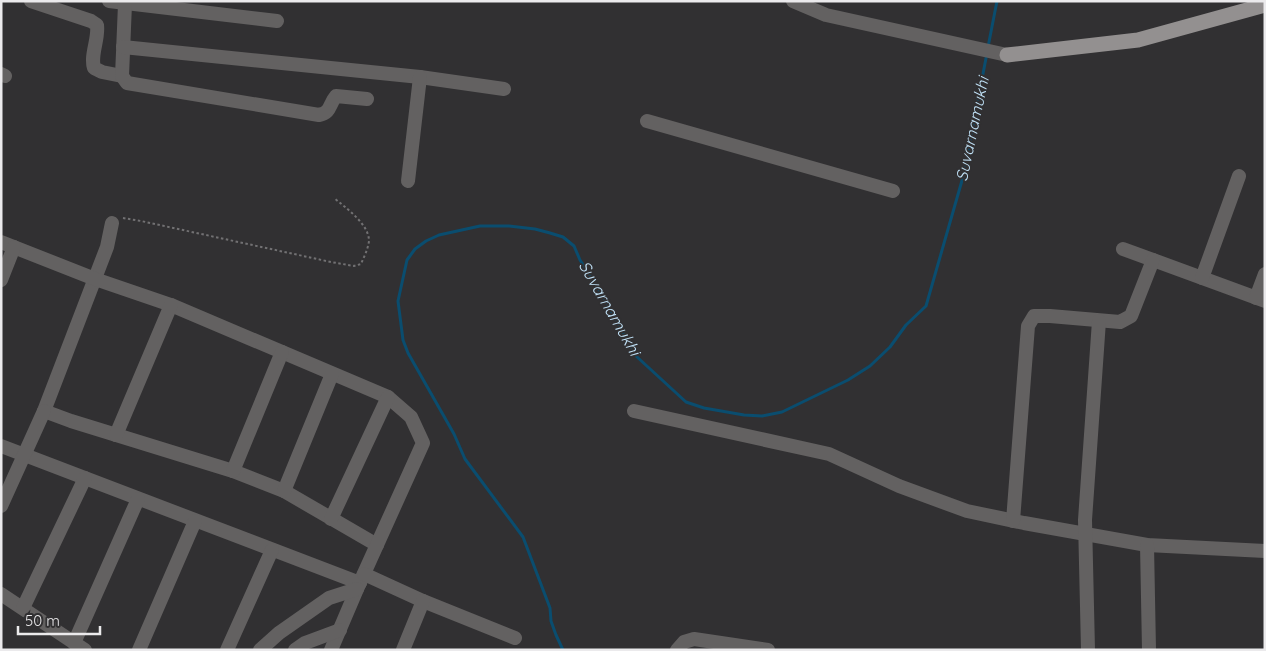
<svg xmlns="http://www.w3.org/2000/svg" width="1266" height="651" viewBox="0 0 1266 651" font-family="Quicksand,sans-serif">
	<rect width="100%" height="100%" fill="#313032"/>
	<g fill="none" stroke-linecap="round" stroke-linejoin="round">
		<g stroke="#0a4d6f" stroke-width="3">
			<polyline points="988,47 997,1"/>
			<polyline points="563,650 556,635 551,621 550,608 523,537 465,459 454,434 408,353 403,340 398,301 407,260 415,249 426,241 439,235 480,226 509,226 535,229 550,233 563,237 574,246 580,260 603,296 636,356 686,402 704,408 744,415 762,416 782,412 848,380 870,366 890,347 906,325 926,306 963,177 987,53"/>
		</g>
		<path stroke="#727173" stroke-width="2" stroke-dasharray="2.5 2.5" stroke-linecap="butt" d="M123 218 141 221 331 262 354 266 361 264C364 257 368 249 369 241 369 224 346 208 334 198"/>
		<g stroke="#636161" stroke-width="14">
			<path d="M31 1 91 21 97 25C99 39 90 55 94 68L102 72 122 76"/>
			<polyline points="109,1 277,21"/>
			<polyline points="793,1 826,15 1007,55"/>
			<path d="M125 4 122 76 127 83 319 115C331 113 329 104 336 96L367 99"/>
			<polyline points="123,47 420,77 504,89"/>
			<polyline points="1,74 5,76"/>
			<polyline points="647,121 893,191"/>
			<polyline points="408,181 420,77"/>
			<polyline points="112,223 107,247 44,411 71,421 233,471 284,491 377,545"/>
			<polyline points="1,242 95,279 171,305 388,397 411,417 423,443 357,589 331,650"/>
			<polyline points="1123,249 1265,301"/>
			<polyline points="1202,278 1239,176"/>
			<polyline points="1,280 14,247"/>
			<polyline points="1256,298 1265,274"/>
			<polyline points="634,411 829,454 899,486 967,511 1024,523 1147,545 1265,551"/>
			<polyline points="116,435 171,305"/>
			<polyline points="1,446 360,583"/>
			<polyline points="233,471 282,352"/>
			<polyline points="284,491 332,374"/>
			<polyline points="1,506 44,411"/>
			<polyline points="331,519 388,397"/>
			<polyline points="1013,521 1028,326 1034,316 1050,316 1120,322 1131,316 1153,260"/>
			<polyline points="1147,545 1149,650"/>
			<polyline points="364,574 423,601 515,638"/>
			<polyline points="1,594 85,650"/>
			<polyline points="23,608 85,478"/>
			<polyline points="74,643 138,499"/>
			<polyline points="139,650 195,521"/>
			<polyline points="227,650 272,550"/>
			<polyline points="260,650 279,633 329,598 357,589"/>
			<polyline points="295,650 305,643 340,630"/>
			<polyline points="403,650 423,601"/>
			<polyline points="677,650 684,642 694,639 768,650"/>
			<polyline points="1088,650 1085,520 1099,321"/>
		</g>
		<polyline stroke="#939090" stroke-width="15" points="1007,55 1138,40 1265,5"/>
	</g>
	<g text-anchor="middle" stroke-width="4" stroke-linejoin="round" paint-order="stroke">
		<g font-size="16" font-style="italic" fill="#c2e3f9" stroke="#313032">
			<text transform="translate(972 129) rotate(-78)" y="6">Suvarnamukhi</text>
			<text transform="translate(610 308) rotate(60)" y="6">Suvarnamukhi</text>
		</g>
	</g>
	<rect width="1266" height="651" fill="none" stroke="#ebeaec" stroke-width="5"/>
	<path d="M18 626v8h82v-8" fill="none" stroke="#ebeaec" stroke-width="2.5"/>
	<text x="25" y="626" font-size="15" fill="#ebeaec" stroke="#313032" stroke-width="4" paint-order="stroke">50 m</text>
</svg>
